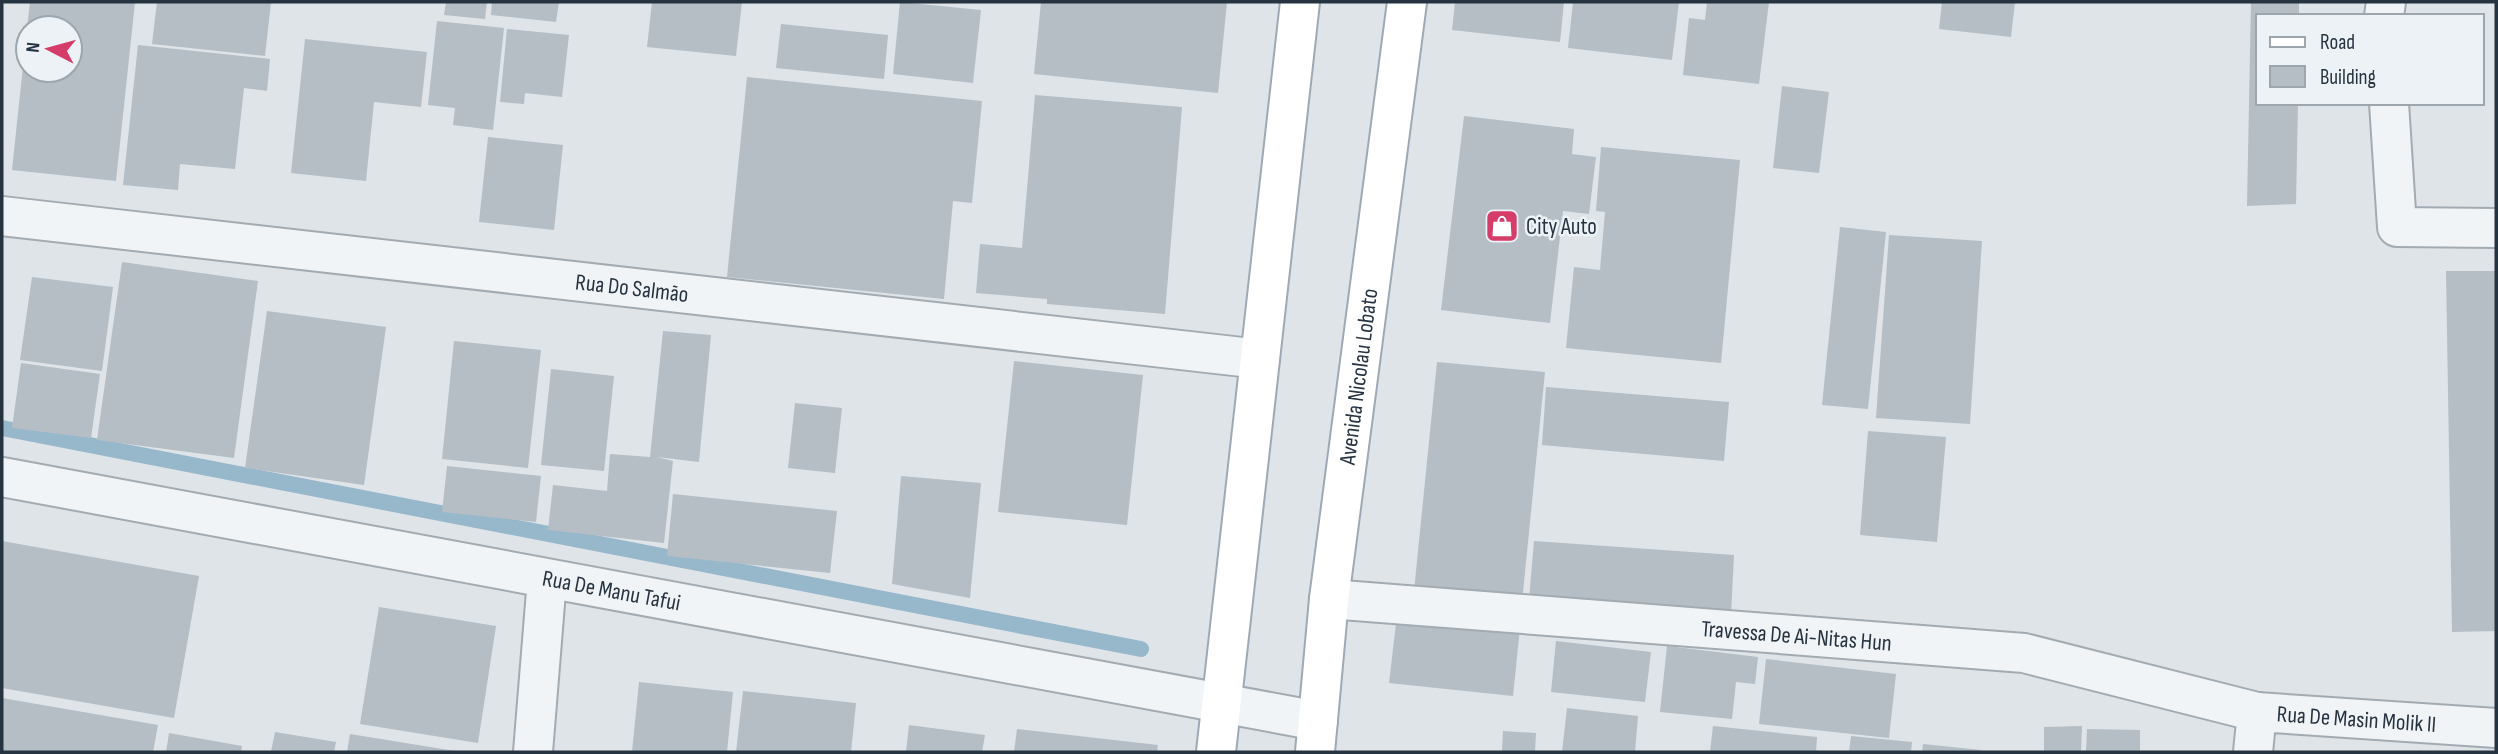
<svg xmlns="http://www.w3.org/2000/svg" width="2498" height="754" viewBox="0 0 2498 754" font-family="'Sofia Sans Condensed',sans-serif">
	<rect width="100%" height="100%" fill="#dee4e8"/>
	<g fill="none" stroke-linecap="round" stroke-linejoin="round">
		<polyline stroke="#97b7cb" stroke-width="16" points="2,428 1141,649"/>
	</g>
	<g fill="#b5bdc5">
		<polygon points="30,2 135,2 116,181 12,170 26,38 28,38 28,70 70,70 70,28 27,28"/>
		<polygon points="157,2 271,2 265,56 152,44"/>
		<polygon points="446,2 487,2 485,19 444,15"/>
		<polygon points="492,2 559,2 556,22 491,15"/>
		<polygon points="652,2 742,2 736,56 647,47"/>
		<polygon points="900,2 981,10 973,83 893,74"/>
		<polygon points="1041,2 1227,2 1218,93 1034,74"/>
		<polygon points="1455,2 1564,2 1560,42 1452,30"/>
		<polygon points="1573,2 1679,2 1672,60 1568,48"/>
		<polygon points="1707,2 1769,2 1759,84 1683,75 1689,18 1705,20"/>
		<polygon points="1942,2 2015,2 2011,37 1939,29"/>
		<polygon points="2251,2 2299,2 2299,16 2258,16 2258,103 2298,103 2296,204 2247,206"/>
		<polygon points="437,21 504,28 493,130 453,125 455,108 428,105"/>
		<polygon points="781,24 888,35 884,79 776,68"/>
		<polygon points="507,29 569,35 562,97 525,93 524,104 500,102"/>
		<polygon points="305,39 427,52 421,107 374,102 366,181 291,173"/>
		<polygon points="138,45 270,59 267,91 244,88 235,169 180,164 178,190 123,185"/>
		<polygon points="747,77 982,101 972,203 953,201 944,299 727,277"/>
		<polygon points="1782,86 1829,92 1819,173 1773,168"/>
		<polygon points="1035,95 1182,107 1165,314 1047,304 1047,299 976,293 980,244 1022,248"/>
		<polygon points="1464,116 1574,129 1572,154 1596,157 1589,214 1563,211 1550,323 1441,310"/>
		<polygon points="488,137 563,145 554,230 479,222"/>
		<polygon points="1601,147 1740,160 1721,363 1566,348 1574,267 1600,270 1605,212 1596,211"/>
		<polygon points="1840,227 1886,232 1868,409 1822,405"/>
		<polygon points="1889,235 1982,241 1970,424 1876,418"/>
		<polygon points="122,262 258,281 234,458 97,440"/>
		<polygon points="2446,271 2496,271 2496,631 2452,632"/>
		<polygon points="32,277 113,287 102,371 20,360"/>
		<polygon points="267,311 386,327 364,485 245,468"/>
		<polygon points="663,331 711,335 699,462 657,457 673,461 664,543 548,530 553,485 607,491 610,454 650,457"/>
		<polygon points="454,341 541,350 528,468 442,459"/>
		<polygon points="1014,361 1143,375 1127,525 998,512"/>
		<polygon points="1437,362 1545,372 1522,602 1414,591"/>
		<polygon points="21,363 100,374 91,438 12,428"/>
		<polygon points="551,369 614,376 604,471 541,465"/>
		<polygon points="1546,387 1729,402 1724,461 1542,445"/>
		<polygon points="795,403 842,408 835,473 788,468"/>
		<polygon points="1868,431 1946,437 1937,542 1860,535"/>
		<polygon points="447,466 541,476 536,522 442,512"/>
		<polygon points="901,476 981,483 970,598 892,584"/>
		<polygon points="673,494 837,511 830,573 667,556"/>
		<polygon points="2,541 199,576 174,718 2,688"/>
		<polygon points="1534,541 1734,555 1731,614 1529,600"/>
		<polygon points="379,607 496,626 478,743 360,724"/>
		<polygon points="1397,615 1520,628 1513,696 1389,683"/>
		<polygon points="1556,641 1651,652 1645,702 1551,692"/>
		<polygon points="1667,646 1758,657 1755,684 1736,682 1732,719 1660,712"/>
		<polygon points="1766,659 1896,674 1889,738 1759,724"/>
		<polygon points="639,682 733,692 727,752 632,752"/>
		<polygon points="743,691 856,703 851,752 736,752"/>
		<polygon points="2,698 158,725 153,752 2,752"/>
		<polygon points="1567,708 1638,716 1635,752 1562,752"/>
		<polygon points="909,725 985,735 982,752 906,752"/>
		<polygon points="1713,726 1817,737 1816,752 1710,752"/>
		<polygon points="2082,726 2081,752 2044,752 2044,727"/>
		<polygon points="1017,729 1158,745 1157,752 1014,752"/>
		<polygon points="2087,729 2140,730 2140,752 2086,752"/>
		<polygon points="1503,731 1536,733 1535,752 1502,752"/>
		<polygon points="275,732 336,742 334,752 271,752"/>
		<polygon points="169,733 242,746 241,752 166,752"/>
		<polygon points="350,734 455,751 454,752 347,752"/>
		<polygon points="1851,736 1912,742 1911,752 1849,752"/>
		<polygon points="1923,744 1981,750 1981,752 1922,752"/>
	</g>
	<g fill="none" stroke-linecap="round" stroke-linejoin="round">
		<defs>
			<g id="minor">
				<polyline points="2384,16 2386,2"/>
				<polyline points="2389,103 2397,227 2496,228"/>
				<path id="s1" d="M2 216 1260 359"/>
				<path id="s2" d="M2 477 1318 721"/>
				<path id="s3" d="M1329 599 2024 653 2257 712"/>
				<polyline points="533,752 547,579"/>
				<path id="s4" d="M2253 752 2257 712 2496 728"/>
			</g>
			<g id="major">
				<polyline points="1216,752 1300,2"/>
				<path id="s5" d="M1315 752 1329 599 1407 2"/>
			</g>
		</defs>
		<use href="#minor" stroke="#a3abb2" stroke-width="42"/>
		<use href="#major" stroke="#9daab5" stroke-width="42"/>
		<use href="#minor" stroke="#f1f4f6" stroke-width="38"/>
		<use href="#major" stroke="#fff" stroke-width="38"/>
	</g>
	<defs>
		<symbol id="shop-square" viewBox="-11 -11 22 22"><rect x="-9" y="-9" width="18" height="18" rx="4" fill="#d53c69" stroke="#edf2f6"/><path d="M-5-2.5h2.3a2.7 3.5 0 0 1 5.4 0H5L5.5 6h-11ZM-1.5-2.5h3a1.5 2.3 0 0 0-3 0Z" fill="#fff"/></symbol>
	</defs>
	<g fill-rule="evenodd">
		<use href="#shop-square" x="1483" y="207" width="38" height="38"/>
	</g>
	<g text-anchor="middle" stroke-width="5" stroke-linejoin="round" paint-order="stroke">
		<g font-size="23" fill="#263340" stroke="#edf2f6" text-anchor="start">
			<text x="1526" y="234">City Auto</text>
		</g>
		<g font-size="23" fill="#263340" stroke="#edf2f6">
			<text dy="8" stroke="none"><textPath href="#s1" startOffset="634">Rua Do Salmão</textPath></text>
			<text dy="8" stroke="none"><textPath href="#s5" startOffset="378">Avenida Nicolau Lobato</textPath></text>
			<text dy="8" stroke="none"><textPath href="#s2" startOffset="620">Rua De Manu Tafui</textPath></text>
			<text dy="8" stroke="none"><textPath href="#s3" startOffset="469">Travessa De Ai-Nitas Hun</textPath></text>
			<text dy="8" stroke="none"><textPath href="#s4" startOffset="140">Rua De Masin Molik II</textPath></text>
		</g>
	</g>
	<rect width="2498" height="754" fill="none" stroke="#263340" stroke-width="7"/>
	<rect x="2256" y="14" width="228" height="91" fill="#edf2f6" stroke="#9da6ad" stroke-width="2"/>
	<rect x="2270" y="37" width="35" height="10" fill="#ffffff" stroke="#9da6ad" stroke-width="2"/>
	<text x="2320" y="49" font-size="21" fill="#263340">Road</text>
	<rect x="2270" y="66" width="35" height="21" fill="#b5bdc5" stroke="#9da6ad" stroke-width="2"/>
	<text x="2320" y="84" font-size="21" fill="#263340">Building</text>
	<g transform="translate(49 49) rotate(276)"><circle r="33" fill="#edf2f6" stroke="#9da6ad" stroke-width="2"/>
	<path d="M0-5L12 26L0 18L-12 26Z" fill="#d53c69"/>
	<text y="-10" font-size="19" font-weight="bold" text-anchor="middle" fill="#263340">N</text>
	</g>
</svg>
